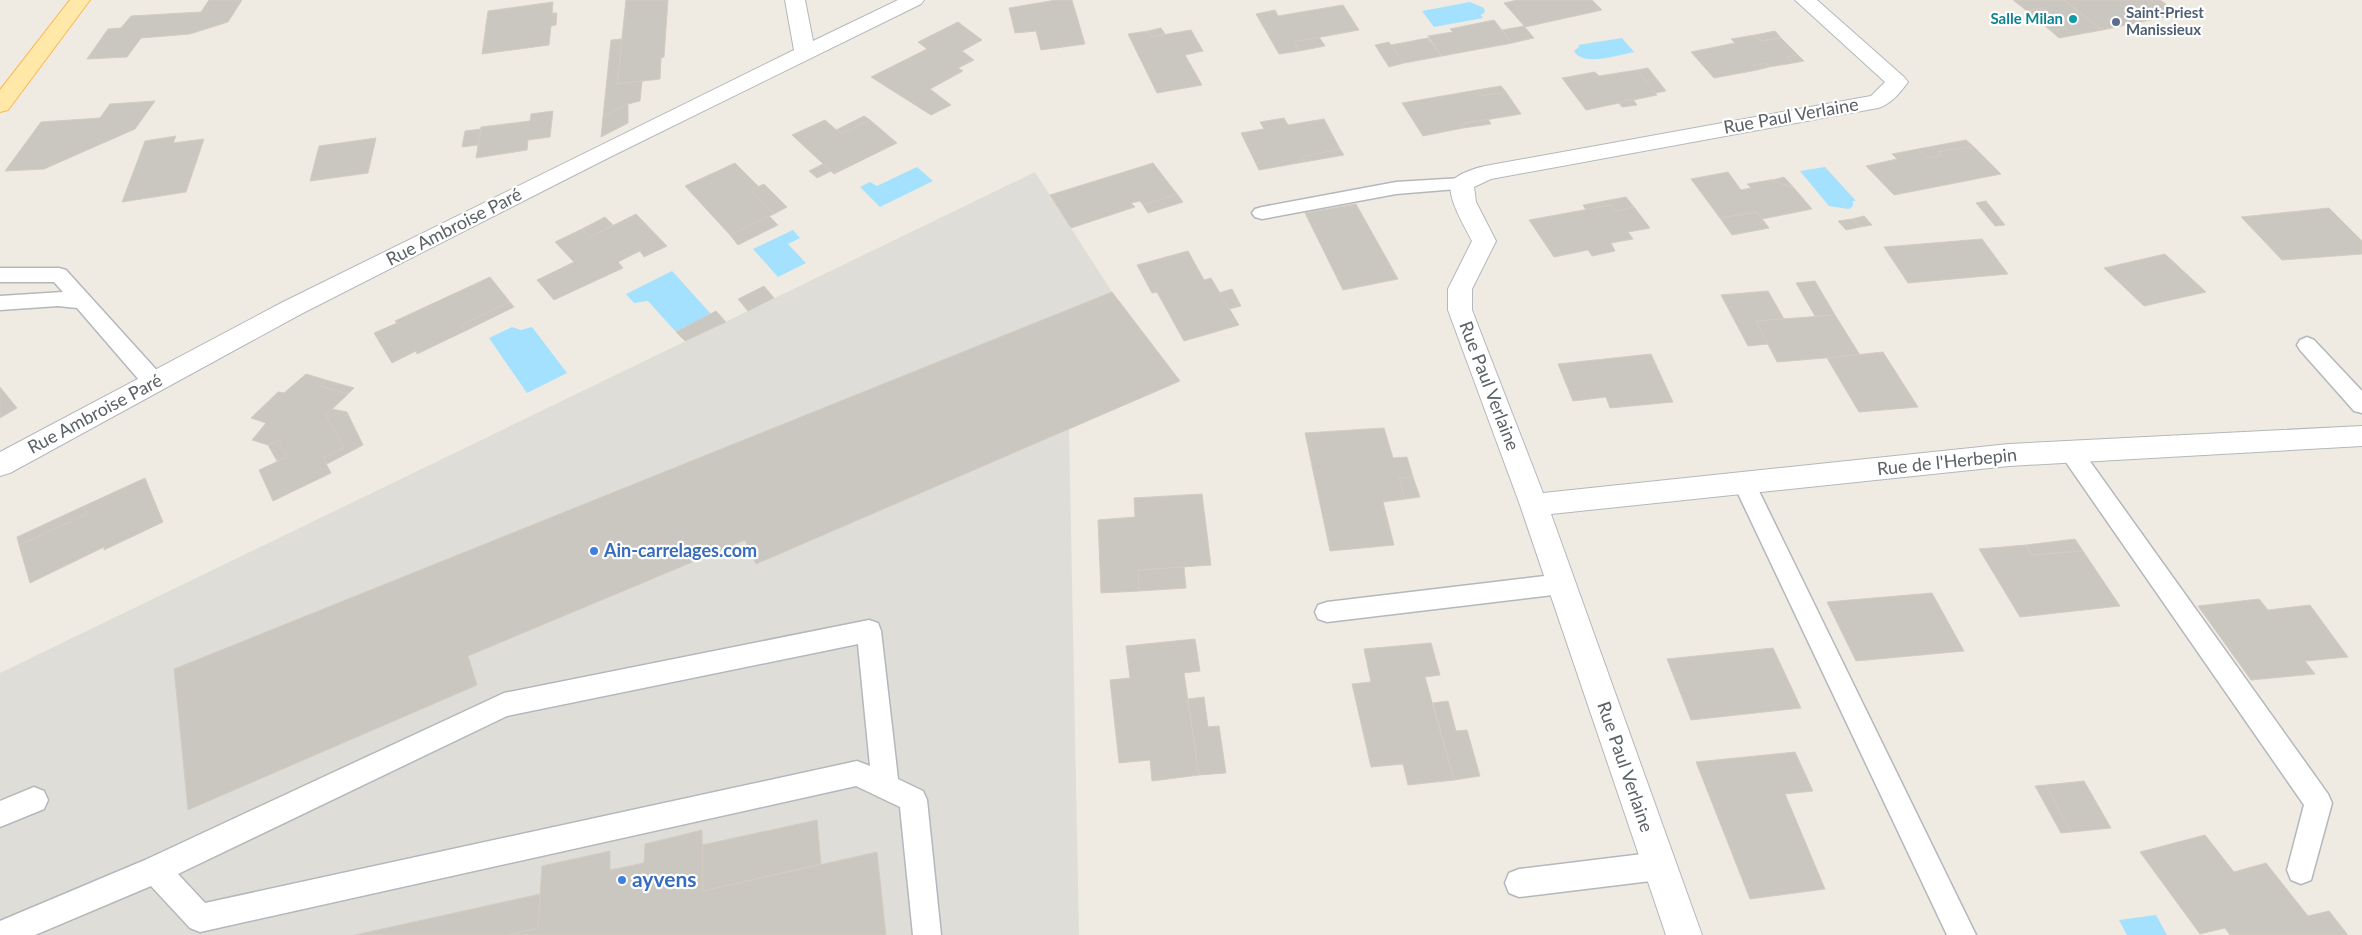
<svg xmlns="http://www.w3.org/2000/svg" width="2362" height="935" viewBox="0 0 2362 935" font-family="Lato,sans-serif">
	<rect width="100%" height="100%" fill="#efebe3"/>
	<polygon fill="#dfddd8" points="1035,172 1112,292 1180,381 1069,429 1079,935 0,935 0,673"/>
	<g fill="#a3e1ff">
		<polygon points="1470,2 1484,8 1485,12 1481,15 1483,18 1434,27 1422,11"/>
		<path d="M1622 38 1634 52C1619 55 1582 67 1574 51L1579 47 1578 45Z"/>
		<polygon points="917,167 933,181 880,207 860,187 870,182 877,186"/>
		<polygon points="1825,167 1856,201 1853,201 1853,206 1849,209 1829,206 1800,171"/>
		<polygon points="793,230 800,238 788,244 806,263 778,277 753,249"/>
		<polygon points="672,271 711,314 676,332 648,301 634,303 626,294"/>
		<polygon points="512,327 521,330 532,327 567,373 527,393 489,338"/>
		<polygon points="2156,915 2167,935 2127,935 2119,920"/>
	</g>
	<g fill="#cac6c0" stroke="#d4ccc1">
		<polygon points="209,0 242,0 228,22 190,34 141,38 127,57 87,59 108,29 121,28 131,16 201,12"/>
		<polygon points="626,0 668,0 664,57 661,58 660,79 617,84"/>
		<polygon points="1056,0 1072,0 1085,44 1041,50 1036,31 1015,33 1009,8"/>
		<polygon points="1517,0 1592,0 1602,10 1525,27 1504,3"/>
		<polygon points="2013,0 2064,0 2102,30 2059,38 2051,31 2067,28 2042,8 2027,11"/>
		<polygon points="2064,0 2160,0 2180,14 2102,30"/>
		<polygon points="553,2 552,13 557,13 556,25 551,26 549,45 482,54 488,11"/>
		<polygon points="1343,5 1359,30 1294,42 1299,51 1279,54 1256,14 1275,10 1278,16"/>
		<polygon points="2042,8 2067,28 2051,31 2027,11"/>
		<polygon points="1494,20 1512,43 1442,56 1428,36 1453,32 1450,29"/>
		<polygon points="958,22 982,40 962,51 974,60 958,68 963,71 930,89 951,105 931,115 871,77 927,49 918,42"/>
		<polygon points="1524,26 1534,38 1512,43 1502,30"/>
		<polygon points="1161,28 1165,34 1151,37 1148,31"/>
		<polygon points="1191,30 1203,51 1185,55 1202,85 1157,93 1128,34 1148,31 1151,37"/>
		<polygon points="1775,31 1781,38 1761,41 1755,35"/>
		<polygon points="1755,35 1761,41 1781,38 1798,55 1787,57 1793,63 1769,67 1766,63 1753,66 1757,70 1714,78 1691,52 1735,43 1731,39"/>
		<polygon points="1319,37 1325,46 1299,51 1294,42"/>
		<polygon points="1428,38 1442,56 1404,63 1391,45"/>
		<polygon points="622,39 617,84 642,81 640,101 628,104 603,117 611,40"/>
		<polygon points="1389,42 1391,45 1404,63 1389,67 1375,45"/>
		<polygon points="1798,55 1804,61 1793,63 1787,57"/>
		<polygon points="1766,63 1769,67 1757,70 1753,66"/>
		<polygon points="1648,68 1666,91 1655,93 1637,70"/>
		<polygon points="1637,70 1657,95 1586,110 1562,78 1595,72 1599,76"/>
		<polygon points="1501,86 1506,92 1482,96 1477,90"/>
		<polygon points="1477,90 1482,96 1506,92 1521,114 1461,124 1463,128 1423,136 1402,103"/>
		<polygon points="1633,99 1637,105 1622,107 1618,102"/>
		<polygon points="155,101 135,129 44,169 5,171 41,122 100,118 110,104"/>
		<polygon points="628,104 628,123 601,137 603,117"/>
		<polygon points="553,111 550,137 528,140 527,150 476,158 481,127 530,121 531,114"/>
		<polygon points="864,116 870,120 841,134 836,130"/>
		<polygon points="1284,118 1288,125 1324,119 1340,149 1301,157 1304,162 1259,170 1241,133 1264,129 1260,122"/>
		<polygon points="1488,119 1491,124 1463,128 1461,124"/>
		<polygon points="825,120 841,134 870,120 897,143 834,174 792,135"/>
		<polygon points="481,129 478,145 462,147 465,131"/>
		<polygon points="176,136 173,143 204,139 186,192 122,202 145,141"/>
		<polygon points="376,138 368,173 310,181 319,146"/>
		<polygon points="1966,140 1973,146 1938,152 1941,155 1927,158 1918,149"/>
		<polygon points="1973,146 2001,174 1894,195 1866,166 1897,159 1892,154 1918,149 1927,158 1941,155 1938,152"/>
		<polygon points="1340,149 1344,155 1304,162 1301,157"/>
		<polygon points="735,163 759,187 751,190 774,214 730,235 685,186"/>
		<polygon points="1153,163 1177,194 1143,205 1140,201 1131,203 1135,207 1071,228 1050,195"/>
		<polygon points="823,164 831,171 817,178 809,171"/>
		<polygon points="1728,172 1741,190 1751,188 1747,184 1770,180 1794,188 1812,209 1762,219 1757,212 1720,218 1691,179"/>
		<polygon points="1784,177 1794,188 1770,180 1777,179"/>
		<polygon points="764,184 787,207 774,214 751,190"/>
		<polygon points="1177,194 1183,202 1148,213 1143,205"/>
		<polygon points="1626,197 1634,207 1616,211 1611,205 1586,210 1583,205"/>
		<polygon points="1986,201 2005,225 1995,226 1976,203"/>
		<polygon points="1356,204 1398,279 1343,290 1305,213"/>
		<polygon points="1611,205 1616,211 1634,207 1650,228 1628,232 1633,239 1611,243 1615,251 1592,256 1588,250 1554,257 1529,220"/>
		<polygon points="2329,208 2362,241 2362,254 2282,260 2241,217"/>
		<polygon points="1757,212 1769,228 1732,235 1720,218"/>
		<polygon points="636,214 667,246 644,257 640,251 618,262 623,268 554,300 537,280 574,262 555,242 582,229 590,237"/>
		<polygon points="769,216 778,225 738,245 730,235"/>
		<polygon points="1864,216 1872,225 1860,227 1852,219"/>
		<polygon points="605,217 613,225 590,237 582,229"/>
		<polygon points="1852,219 1860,227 1846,230 1838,221"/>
		<polygon points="1982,239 2008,274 1908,283 1884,247"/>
		<polygon points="1188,251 1204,280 1211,278 1239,325 1184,341 1157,292 1152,293 1137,265"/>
		<polygon points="2165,254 2206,292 2144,306 2104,268"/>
		<polygon points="490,277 510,302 461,325 465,331 417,354 416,351 392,363 374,333 397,323 395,321"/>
		<polygon points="1815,281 1835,315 1815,316 1796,283"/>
		<polygon points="764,286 774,298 748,311 738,299"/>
		<polygon points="1232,289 1241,306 1229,309 1219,293"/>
		<polygon points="1768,291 1784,319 1756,321 1768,344 1748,346 1721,295"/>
		<polygon points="1112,292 1180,381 756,564 745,540 468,656 477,685 188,810 174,669"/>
		<polygon points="510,302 514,307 465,331 461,325"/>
		<polygon points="716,311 726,322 685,341 676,332"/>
		<polygon points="1835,315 1860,355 1777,362 1756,321"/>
		<polygon points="1883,352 1918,407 1859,412 1827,358"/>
		<polygon points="1651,354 1673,402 1610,408 1606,397 1573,401 1558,364"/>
		<polygon points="306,374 326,380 320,386 348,394 326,415 344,448 323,458 331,473 273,501 259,470 287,457 279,440 268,445 252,440 266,423 251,418 278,392 284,393"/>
		<polygon points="326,380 354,388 348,394 320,386"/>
		<polygon points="0,387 17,408 0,418"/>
		<polygon points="332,409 347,412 363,445 327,464 323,458 344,448 326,415"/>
		<polygon points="1384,428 1393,458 1407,457 1413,477 1399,478 1405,499 1383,502 1394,545 1330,551 1305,433"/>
		<polygon points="279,440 287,457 277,461 268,445"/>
		<polygon points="1413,477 1420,497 1405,499 1399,478"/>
		<polygon points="145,478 163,522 104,550 104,547 30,583 19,545 87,514 84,506"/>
		<polygon points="1202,494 1211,565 1138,570 1139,591 1101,593 1098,520 1135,517 1134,498"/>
		<polygon points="84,506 87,514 19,545 17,537"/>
		<polygon points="2075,539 2083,551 2032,555 2026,545"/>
		<polygon points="2026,545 2032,555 2083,551 2120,606 2020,617 1979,549"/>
		<polygon points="1184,567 1186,588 1139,591 1138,570"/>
		<polygon points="1932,593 1964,651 1856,661 1827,602"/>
		<polygon points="2259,599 2268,610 2310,605 2348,657 2305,661 2315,674 2251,680 2198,606"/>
		<polygon points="1195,639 1200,671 1184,673 1199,775 1152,781 1150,760 1119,763 1110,680 1130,678 1126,646"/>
		<polygon points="1431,643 1440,675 1425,677 1454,780 1408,785 1403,764 1371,767 1352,684 1371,682 1364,649"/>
		<polygon points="1773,648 1801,708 1691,720 1667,659"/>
		<polygon points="1204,697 1208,727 1219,726 1226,773 1199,775 1188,699"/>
		<polygon points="1448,701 1456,731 1467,730 1480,776 1454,780 1433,703"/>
		<polygon points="1795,752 1813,791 1785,794 1825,889 1750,899 1696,762"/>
		<polygon points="2084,781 2111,828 2071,832 2046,785"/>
		<polygon points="2046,785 2071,832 2061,833 2035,786"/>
		<polygon points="817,820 821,864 703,891 702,845"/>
		<polygon points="702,830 703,891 877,852 886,935 508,935 538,928 542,866 610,851 610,870 644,863 645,844"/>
		<polygon points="2205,835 2234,872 2266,863 2308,916 2329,911 2348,935 2230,935 2225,928 2200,934 2140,852"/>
		<polygon points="540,894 538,928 508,935 355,935"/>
	</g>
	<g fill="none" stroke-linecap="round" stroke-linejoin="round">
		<defs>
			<g id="lane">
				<polygon points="1462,178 1469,180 1471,184 1469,188 1396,194 1262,219 1255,217 1252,213 1255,209 1262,207 1396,182"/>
				<polygon points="0,268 59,268 66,270 162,376 165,382 162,388 154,390 146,388 77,308 58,306 0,310 0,296 63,292 54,282 0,282"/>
				<polygon points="2307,337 2314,340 2362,391 2362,413 2354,411 2300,350 2297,345 2300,340"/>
				<polygon points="2071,443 2079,446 2328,794 2332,803 2311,880 2301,884 2291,880 2287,870 2304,805 2063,458 2060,452 2063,446"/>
				<polygon points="1744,474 1752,477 1755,483 1976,935 1947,935 1733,483 1736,477"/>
				<polygon points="1561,574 1570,577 1573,584 1570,591 1561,594 1327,622 1318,619 1315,612 1318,605 1327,602"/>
				<path d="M869 620 878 623 881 631 898 779 923 791 927 800 941 935H913L900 807 856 786 200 932 190 928 151 886 35 935H0V921L145 860 504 693ZM858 644 870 766 857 761 205 903 178 874 507 716Z"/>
				<polygon points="34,787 44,791 48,800 44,809 0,827 0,801"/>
				<polygon points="1659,852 1669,856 1673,866 1669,876 1659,880 1519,897 1509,893 1505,883 1509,873 1519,869"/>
			</g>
			<g id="street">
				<polygon points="785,0 805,0 813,41 898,0 924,0 921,4 610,157 301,314 10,473 0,476 0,452 283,302 794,50"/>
				<path d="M1795 0H1817L1904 77 1908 82C1901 92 1890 105 1878 108L1491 179 1474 187 1476 202 1496 241 1472 289V310L1543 493 2009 444 2362 426V446L2009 466 1551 514 1702 935H1666L1520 505 1448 310V289L1472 241C1466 229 1443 192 1453 180 1460 173 1476 168 1485 166L1871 96 1885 82Z"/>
			</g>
			<polygon id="primary" points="70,0 90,0 8,110 0,112 0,90"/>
		</defs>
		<use href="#lane" stroke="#b4b7bb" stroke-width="3"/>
		<use href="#street" stroke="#b4b7bb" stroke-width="2"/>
		<use href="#primary" stroke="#fab852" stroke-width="2"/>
		<use href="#lane" fill="#fff" fill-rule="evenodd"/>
		<use href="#street" fill="#fff" fill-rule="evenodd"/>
		<use href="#primary" fill="#ffe8a8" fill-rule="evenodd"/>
	</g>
	<circle fill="#0f9aa8" stroke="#fff" stroke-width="2" cx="2073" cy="19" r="5"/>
	<circle fill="#5c6f8a" stroke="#fff" stroke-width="2" cx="2116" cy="22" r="5"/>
	<g fill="#3f7fe0" stroke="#fff" stroke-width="2">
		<circle cx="594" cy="551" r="5"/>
		<circle cx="622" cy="880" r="5"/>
	</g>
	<g text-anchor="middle" stroke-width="4.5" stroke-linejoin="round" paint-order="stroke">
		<g font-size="15" font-weight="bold" fill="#4e5e75" stroke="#fff" text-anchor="start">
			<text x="2126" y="18">Saint-Priest<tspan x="2126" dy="17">Manissieux</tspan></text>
		</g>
		<g font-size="15" font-weight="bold" fill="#0d838f" stroke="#fff" text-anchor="end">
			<text x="2063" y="24">Salle Milan</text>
		</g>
		<g font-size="18" fill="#5b6165" stroke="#fff">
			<text transform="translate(1791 116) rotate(-10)" y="6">Rue Paul Verlaine</text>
			<text transform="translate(454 227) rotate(-27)" y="6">Rue Ambroise Paré</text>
			<text transform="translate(1489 386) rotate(69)" y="6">Rue Paul Verlaine</text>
			<text transform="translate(95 414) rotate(-28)" y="6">Rue Ambroise Paré</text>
			<text transform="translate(1947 462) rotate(-6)" y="6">Rue de l'Herbepin</text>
			<text transform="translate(1625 767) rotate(71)" y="6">Rue Paul Verlaine</text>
		</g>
		<g font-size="18" font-weight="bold" fill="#366cbe" stroke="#fff" text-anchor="start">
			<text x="604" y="557">Ain-carrelages.com</text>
		</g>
		<g font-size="21" font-weight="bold" fill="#366cbe" stroke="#fff" text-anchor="start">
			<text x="632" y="887">ayvens</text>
		</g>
	</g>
</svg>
